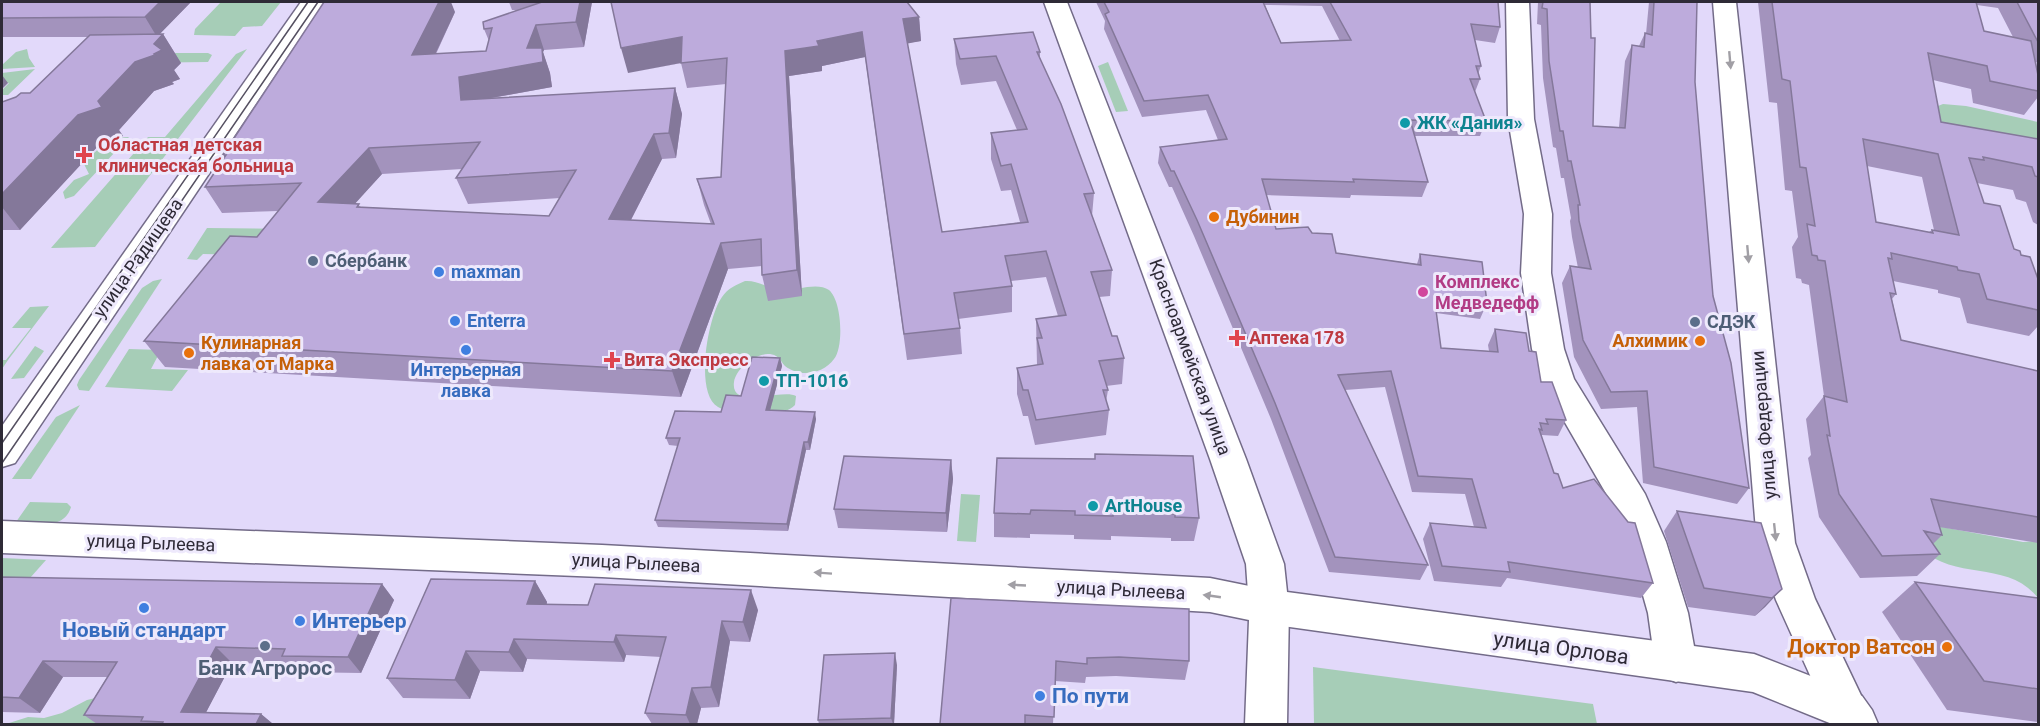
<svg xmlns="http://www.w3.org/2000/svg" width="2040" height="726" viewBox="0 0 2040 726" font-family="Roboto,sans-serif">
	<rect width="100%" height="100%" fill="#e2d9fa"/>
	<g fill="#a6cdb7">
		<polygon points="221,2 281,2 262,26 243,27 235,36 194,35 195,29"/>
		<polygon points="27,49 29,58 35,67 2,69 2,65 16,52"/>
		<polygon points="247,49 95,247 51,248 148,137 165,137 236,54"/>
		<polygon points="163,53 208,53 212,55 208,62 130,63"/>
		<polygon points="1108,62 1128,111 1116,112 1098,66"/>
		<polygon points="35,69 8,95 2,95 2,90 9,83 2,83 2,73"/>
		<polygon points="1943,104 1966,106 2038,122 2038,165 1918,132 1938,106"/>
		<path d="M129 137 74 196 65 199 63 192 74 180 89 174 84 164C98 149 106 138 129 137Z"/>
		<polygon points="207,228 294,229 249,255 203,254 197,260 187,259"/>
		<polygon points="162,279 89,391 79,390 77,385 79,380 142,288 153,281"/>
		<path d="M745 281C759 280 770 290 784 290 797 290 818 282 829 290 842 301 844 347 834 359 823 374 800 378 785 366 782 363 780 358 776 356 761 348 736 367 734 382 730 411 783 388 796 396L795 405C785 415 773 412 760 411 749 411 728 413 718 407 694 393 708 316 722 297 728 288 736 285 745 281Z"/>
		<polygon points="49,306 8,360 2,369 2,360 6,360 31,328 12,328 30,307"/>
		<polygon points="35,346 44,351 24,378 11,379"/>
		<polygon points="129,349 161,350 151,369 188,370 172,391 105,387"/>
		<polygon points="80,405 31,479 12,479 56,417"/>
		<polygon points="961,494 980,495 976,542 957,541"/>
		<path d="M30 502 67 503 71 507C64 531 35 523 16 522Z"/>
		<path d="M1926 524 2023 542 2038 541V598C2009 560 1955 581 1922 549Z"/>
		<polygon points="2,558 46,560 30,578 2,577"/>
		<polygon points="1313,667 1593,704 1597,724 1314,724"/>
		<polygon points="108,695 159,724 6,724 28,717 44,718 62,713 87,700"/>
	</g>
	<g fill="none" stroke-linecap="round" stroke-linejoin="round">
		<defs>
			<g id="minor">
				<polygon points="301,2 324,2 15,463 2,467 2,426"/>
				<polygon points="1506,2 1529,2 1534,119 1552,214 1551,273 1564,349 1574,379 1645,494 1666,542 1688,613 1697,663 1691,676 1676,682 1661,676 1655,663 1648,613 1628,542 1615,509 1541,381 1532,349 1521,273 1524,214 1508,119"/>
				<polygon points="1713,2 1736,2 1795,543 1815,599 1868,710 1861,724 1832,724 1776,600 1757,543"/>
				<polygon points="2,521 602,545 1210,578 1269,590 1283,595 1289,607 1287,724 1245,724 1249,620 1210,612 602,577 2,553"/>
			</g>
			<polygon id="major" points="1044,2 1067,2 1246,459 1284,564 1287,592 1754,654 1862,696 1872,710 1878,724 1832,724 1753,692 1269,624 1255,619 1249,607 1246,564 1210,459"/>
		</defs>
		<use href="#minor" stroke="#736b88" stroke-width="3"/>
		<use href="#major" stroke="#736b88" stroke-width="3"/>
		<use href="#minor" fill="#fff" fill-rule="evenodd"/>
		<use href="#major" fill="#fff" fill-rule="evenodd"/>
		<g stroke="#555061" stroke-width="1.5">
			<polyline points="2,443 308,2"/>
			<polyline points="2,463 318,2"/>
		</g>
	</g>
	<g fill="#a393bd" fill-rule="evenodd">
		<polygon points="2,2 191,2 159,34 163,34 181,63 174,70 180,79 172,82 174,84 154,91 119,130 123,136 99,145 20,230 2,230 2,102 30,93 89,37 2,37"/>
		<path d="M509 2H592L584 47 544 50 543 52 550 73 552 87 492 98 675 88 682 114 676 158 662 159 631 220 711 224 704 205 697 179 721 177 726 84 687 88 681 63 628 73 919 17 921 41 907 43 942 232 1020 222 1011 190 1001 191 991 159V133L1017 130 996 81 961 85 956 64 954 39 1040 52V59L1094 193 1092 216 1112 270 1110 296 1099 297 1112 336 1124 358 1122 384 1106 386 1108 390 1106 402 1109 410 1106 435 1035 445 1028 416H1023L1017 394V368L1037 365 1036 319 1058 316 1046 277 1011 281 1012 286V312L958 319 960 328 962 354 907 360 865 57 822 66V71L789 76 802 296 768 301 762 275V266L728 269 681 397 165 367 144 341 257 237 278 211 222 213 205 187 225 158 223 155 455 12 436 54 486 51 489 41 484 29 516 10H512ZM462 169 456 178 468 204 560 198 549 216 361 207 355 203 382 174Z"/>
		<path d="M1096 2H1498L1500 27 1495 43 1475 40 1481 66 1478 74 1480 79 1475 92 1486 121 1480 136H1414L1428 182 1422 197 1351 195 1350 198 1266 195 1276 229 1312 233 1336 253 1417 264 1420 254 1487 303 1480 319 1436 313 1441 348 1489 351 1488 345 1495 329 1529 351 1541 382 1566 420 1558 436 1542 435 1541 437 1554 473 1563 488 1653 583 1641 598 1507 578 1501 587 1434 581 1423 539 1430 523 1474 527 1465 494 1412 492 1385 387 1345 390 1428 565 1420 580 1329 572 1271 419 1194 236 1172 187H1169L1158 163 1160 147 1218 140 1206 110 1142 117 1104 29 1105 21ZM1265 5 1322 6 1340 41 1281 43Z"/>
		<polygon points="1538,2 1590,2 1593,126 1619,127 1625,61 1632,45 1639,46 1645,33 1646,34 1649,2 1697,2 1695,82 1713,296 1749,488 1737,504 1643,483 1637,407 1601,409 1574,357 1562,283 1570,266 1578,268 1572,237 1570,221 1571,218 1564,178 1561,178 1556,148 1553,147 1543,78 1541,25 1537,24"/>
		<path d="M1758 2H2038V63L2036 62 2038 75V97L2024 115 1973 103 1971 89 1933 80 1941 122 2038 139V225L2033 222 2026 202 2016 199 2013 190 1977 183 1984 203 2014 249 2021 255 2038 279V326L2029 336 1967 323 1960 298 1938 293V290L1893 281 1896 294 1892 299 1901 340 2038 371V543L1939 527 1942 535 1933 544 1940 554 1917 576 1860 578 1819 517 1808 458 1811 455 1806 419 1824 396 1809 285 1802 283 1801 279 1796 278 1792 247 1798 237 1792 191 1785 190 1777 103 1769 102ZM1977 5 1998 8 2013 37 1984 31ZM1867 166 1922 177 1934 230H1932L1929 232 1876 222Z"/>
		<polygon points="780,358 782,366 770,410 816,419 810,450 806,450 788,531 658,527 655,520 678,446 669,445 666,438 721,412 741,396"/>
		<polygon points="997,458 1199,518 1194,541 1171,541 1171,538 1111,536 1111,540 1074,539 1074,535 1030,534 1030,538 994,537 994,513"/>
		<polygon points="951,460 953,479 947,532 838,528 834,509"/>
		<polygon points="1677,511 1782,589 1765,607 1755,616 1688,607 1664,531"/>
		<polygon points="2,577 382,584 394,600 361,673 297,672 290,664 232,663 206,712 261,714 273,724 97,724 84,715 107,677 63,677 40,713 2,712"/>
		<polygon points="535,581 547,602 547,604 758,610 750,642 730,641 719,707 701,708 697,724 652,724 645,713 661,657 626,655 624,662 527,659 523,672 480,671 470,699 403,698 387,678"/>
		<polygon points="1915,582 2038,598 2038,722 1947,710 1882,612"/>
		<polygon points="951,598 1189,661 1185,680 1116,676 1086,677 1085,683 1055,681 1053,724 940,724"/>
		<polygon points="897,665 894,724 819,724 818,720"/>
	</g>
	<g fill="#84789a">
		<polygon points="160,2 191,2 157,37 145,17"/>
		<polygon points="439,2 451,2 455,12 423,80 412,55"/>
		<polygon points="580,2 592,2 584,47 576,22"/>
		<polygon points="919,17 921,41 905,44 903,19"/>
		<polygon points="536,25 544,50 543,52 550,73 552,87 469,102 461,100 459,77 527,48"/>
		<polygon points="862,32 865,57 822,66 822,71 789,76 802,296 797,270 785,51 817,41"/>
		<polygon points="163,34 181,63 174,70 180,79 172,82 174,84 154,91 119,130 123,136 99,145 20,230 2,207 2,194 78,115 98,101 135,62 154,54 154,44"/>
		<polygon points="682,37 681,63 628,73 621,48"/>
		<polygon points="2,75 8,83 2,89"/>
		<polygon points="675,88 682,114 676,158 669,133"/>
		<polygon points="654,134 662,159 618,245 609,219"/>
		<polygon points="369,148 382,174 333,228 318,202"/>
		<polygon points="721,243 728,269 681,397 672,371"/>
		<polygon points="780,358 782,366 768,418 766,410"/>
		<polygon points="815,412 816,419 810,450 808,442"/>
		<polygon points="804,442 806,450 788,531 787,524"/>
		<polygon points="951,460 953,479 947,532 946,513"/>
		<polygon points="535,581 547,602 539,624 527,604"/>
		<polygon points="382,584 394,600 361,673 348,657"/>
		<polygon points="1782,589 1765,607 1755,616 1772,598"/>
		<polygon points="751,590 758,610 750,642 743,622"/>
		<polygon points="722,621 730,641 719,707 711,687"/>
		<polygon points="616,635 626,655 624,662 614,642"/>
		<polygon points="514,639 527,659 523,672 509,652"/>
		<polygon points="216,647 232,663 200,724 181,712"/>
		<polygon points="466,651 480,671 470,699 455,680"/>
		<polygon points="895,653 897,665 894,724 893,724 891,718"/>
		<polygon points="43,661 63,677 40,713 19,698"/>
		<polygon points="692,688 701,708 697,724 690,724 686,715"/>
		<polygon points="261,714 273,724 256,724"/>
	</g>
	<g fill="#bdabdc" stroke="#84789a" stroke-width="1.5" fill-rule="evenodd">
		<polygon points="2,2 160,2 145,17 2,18"/>
		<path d="M324 2H439L412 55 486 51 492 28 484 29 483 22 542 2H580L576 22 536 25 527 48H542L543 62 459 77 461 100 675 88 669 133 654 134 609 219 714 224 697 179 721 177 727 58 681 63 682 37 621 48 611 2H907L919 17 903 19 942 232 1028 222 1011 164 1001 166 991 133 1027 129 996 56 960 59 954 39 1033 32 1040 52H1037L1061 104 1094 193 1084 194 1112 270 1091 272 1112 336H1117L1124 358 1099 361 1108 390H1103L1109 410 1036 420 1028 390H1023L1017 368 1043 364 1037 338H1042L1036 319 1066 315 1046 251 1005 256 1012 286 954 293 960 328 904 334 862 32 817 41 819 46 785 51 797 270 762 275 761 239 721 243 672 371 144 341 230 236 257 237 301 183 205 187 226 155H223ZM480 142 456 178 576 170 549 216 357 207 359 204 318 202 369 148Z"/>
		<polygon points="1104,2 1263,2 1281,43 1351,40 1330,2 1498,2 1500,27 1471,24 1481,66 1476,66 1480,79 1470,79 1486,121 1410,120 1428,182 1353,179 1354,182 1262,179 1276,229 1308,227 1312,233 1332,234 1336,253 1421,265 1420,254 1482,262 1487,303 1434,295 1441,348 1498,352 1495,329 1526,333 1529,351 1536,352 1541,382 1552,382 1566,420 1546,419 1548,424 1540,423 1542,430 1539,429 1554,473 1558,474 1563,488 1594,479 1628,522 1635,523 1653,583 1508,562 1510,572 1442,566 1430,523 1486,528 1472,479 1418,476 1391,371 1338,375 1428,565 1335,557 1275,403 1197,220 1174,171 1171,171 1160,147 1227,139 1208,95 1144,101 1105,14 1109,12"/>
		<polygon points="1543,2 1590,2 1591,38 1595,38 1593,126 1625,128 1632,45 1644,47 1645,33 1652,35 1654,2 1697,2 1695,82 1713,296 1731,363 1749,488 1654,467 1647,391 1611,392 1583,340 1570,266 1591,269 1579,221 1578,205 1580,205 1571,161 1568,161 1563,131 1560,131 1549,61 1547,9 1542,8"/>
		<path d="M1772 2H1976L1984 31 2031 41 2038 75V91L1990 81 1987 66 1928 53 1941 122 2038 139V177L2035 176 2032 167 1983 157 1984 160 1969 158 1984 203 2000 206 2014 249 2020 251 2021 255 2030 257 2038 279V310L1987 299 1979 274 1958 270 1957 267 1891 253 1892 259 1888 258 1896 294 1890 293 1901 340 2038 371V517L1931 499 1942 535 1924 531 1940 554 1882 556 1839 494 1827 435 1830 436 1824 396 1847 402 1825 261 1818 260 1817 256 1812 255 1807 224 1815 226 1806 168 1800 167 1790 81 1782 79ZM1863 139 1938 154 1959 235 1932 230 1933 233 1876 222Z"/>
		<polygon points="2017,2 2038,2 2038,42"/>
		<polygon points="163,34 154,44 162,50 154,54 155,55 135,62 98,101 102,107 78,115 2,194 2,102 16,97 21,93 30,93 90,35"/>
		<polygon points="752,357 780,358 766,410 815,412 808,442 804,442 787,524 655,520 680,438 666,438 675,411 721,412 726,395 741,396"/>
		<polygon points="1095,454 1193,456 1199,518 1175,517 1175,514 1113,512 1113,516 1075,515 1075,511 1031,510 1030,514 994,513 997,458 1095,459"/>
		<polygon points="844,456 951,460 946,513 834,509"/>
		<polygon points="1677,511 1761,523 1782,589 1772,598 1704,588"/>
		<polygon points="2,577 382,584 348,657 282,656 285,649 216,647 181,712 261,714 256,724 162,724 163,722 141,721 143,717 84,715 117,662 43,661 19,698 2,697"/>
		<polygon points="431,579 535,581 527,604 588,605 595,584 751,590 743,622 722,621 711,687 692,688 686,715 645,713 666,637 616,635 614,642 514,639 509,652 466,651 455,680 387,678"/>
		<polygon points="1915,582 2038,598 2038,689 1984,681"/>
		<polygon points="951,598 1189,609 1189,661 1119,657 1087,658 1087,664 1056,661 1054,717 1025,715 1025,724 940,724"/>
		<polygon points="895,653 891,718 818,720 824,655"/>
	</g>
	<defs><path id="oneway-solid" d="M-6-.8H1V-3.2L6.5 0L1 3.2V.8H-6Z" transform="scale(1.5)"/></defs>
	<g fill="#a19fa5">
		<use href="#oneway-solid" transform="translate(1730 60) rotate(85)"/>
		<use href="#oneway-solid" transform="translate(1748 254) rotate(85)"/>
		<use href="#oneway-solid" transform="translate(1775 532) rotate(84)"/>
		<use href="#oneway-solid" transform="translate(823 573) rotate(-176)"/>
		<use href="#oneway-solid" transform="translate(1017 585) rotate(-177)"/>
		<use href="#oneway-solid" transform="translate(1212 596) rotate(-172)"/>
	</g>
	<g fill="#0f9aa8" stroke="#eee9fc" stroke-width="2">
		<circle cx="1405" cy="123" r="6"/>
		<circle cx="764" cy="381" r="6"/>
		<circle cx="1093" cy="506" r="6"/>
	</g>
	<g fill="#e0444e" stroke="#eee9fc" stroke-width="2">
		<path d="M81 146h6v6h6v6h-6v6h-6v-6h-6v-6h6z"/>
		<path d="M1234 329h6v6h6v6h-6v6h-6v-6h-6v-6h6z"/>
		<path d="M609 351h6v6h6v6h-6v6h-6v-6h-6v-6h6z"/>
	</g>
	<g fill="#e8710a" stroke="#eee9fc" stroke-width="2">
		<circle cx="1214" cy="217" r="6"/>
		<circle cx="1700" cy="341" r="6"/>
		<circle cx="189" cy="353" r="6"/>
		<circle cx="1947" cy="647" r="6"/>
	</g>
	<g fill="#5c6f8a" stroke="#eee9fc" stroke-width="2">
		<circle cx="313" cy="261" r="6"/>
		<circle cx="1695" cy="322" r="6"/>
		<circle cx="265" cy="646" r="6"/>
	</g>
	<g fill="#3f7fe0" stroke="#eee9fc" stroke-width="2">
		<circle cx="439" cy="272" r="6"/>
		<circle cx="455" cy="321" r="6"/>
		<circle cx="466" cy="350" r="6"/>
		<circle cx="144" cy="608" r="6"/>
		<circle cx="300" cy="621" r="6"/>
		<circle cx="1040" cy="696" r="6"/>
	</g>
	<circle fill="#d1479c" stroke="#eee9fc" stroke-width="2" cx="1423" cy="292" r="6"/>
	<g text-anchor="middle" stroke-width="6" stroke-linejoin="round" paint-order="stroke">
		<g font-size="18" font-weight="bold" fill="#0d838f" stroke="#eee9fc" text-anchor="start">
			<text x="1417" y="129">ЖК «Дания»</text>
			<text x="776" y="387">ТП-1016</text>
			<text x="1105" y="512">ArtHouse</text>
		</g>
		<g font-size="18" font-weight="bold" fill="#be3a42" stroke="#eee9fc" text-anchor="start">
			<text x="98" y="151">Областная детская<tspan x="98" dy="21">клиническая больница</tspan></text>
			<text x="1249" y="344">Аптека 178</text>
			<text x="624" y="366">Вита Экспресс</text>
		</g>
		<g font-size="18" font-weight="bold" fill="#c56008" stroke="#eee9fc" text-anchor="start">
			<text x="1226" y="223">Дубинин</text>
			<text x="1688" y="347" text-anchor="end">Алхимик</text>
			<text x="201" y="349">Кулинарная<tspan x="201" dy="21">лавка от Марка</tspan></text>
		</g>
		<g font-size="18" fill="#2e2a36" stroke="#eee9fc">
			<text transform="translate(138 258) rotate(-55)" y="6">улица Радищева</text>
			<text transform="translate(1190 357) rotate(70)" y="6">Красноармейская улица</text>
			<text transform="translate(1764 425) rotate(-95)" y="6">улица Федерации</text>
			<text transform="translate(151 543) rotate(2)" y="6">улица Рылеева</text>
			<text transform="translate(636 563) rotate(3)" y="6">улица Рылеева</text>
			<text transform="translate(1121 590) rotate(3)" y="6">улица Рылеева</text>
		</g>
		<g font-size="18" font-weight="bold" fill="#4e5e75" stroke="#eee9fc" text-anchor="start">
			<text x="325" y="267">Сбербанк</text>
			<text x="1707" y="328">СДЭК</text>
		</g>
		<g font-size="18" font-weight="bold" fill="#366cbe" stroke="#eee9fc" text-anchor="start">
			<text x="451" y="278">maxman</text>
			<text x="467" y="327">Enterra</text>
			<text x="466" y="376" text-anchor="middle">Интерьерная<tspan x="466" dy="21">лавка</tspan></text>
		</g>
		<g font-size="18" font-weight="bold" fill="#b23c85" stroke="#eee9fc" text-anchor="start">
			<text x="1435" y="288">Комплекс<tspan x="1435" dy="21">Медведефф</tspan></text>
		</g>
		<g font-size="21" font-weight="bold" fill="#366cbe" stroke="#eee9fc" text-anchor="start">
			<text x="312" y="628">Интерьер</text>
			<text x="144" y="637" text-anchor="middle">Новый стандарт</text>
			<text x="1052" y="703">По пути</text>
		</g>
		<g font-size="21" font-weight="bold" fill="#c56008" stroke="#eee9fc" text-anchor="end">
			<text x="1935" y="654">Доктор Ватсон</text>
		</g>
		<g font-size="21" fill="#2e2a36" stroke="#eee9fc">
			<text transform="translate(1561 648) rotate(8)" y="7">улица Орлова</text>
		</g>
		<g font-size="21" font-weight="bold" fill="#4e5e75" stroke="#eee9fc">
			<text x="265" y="675">Банк Агророс</text>
		</g>
	</g>
	<rect width="2040" height="726" fill="none" stroke="#2e2a36" stroke-width="6"/>
</svg>
